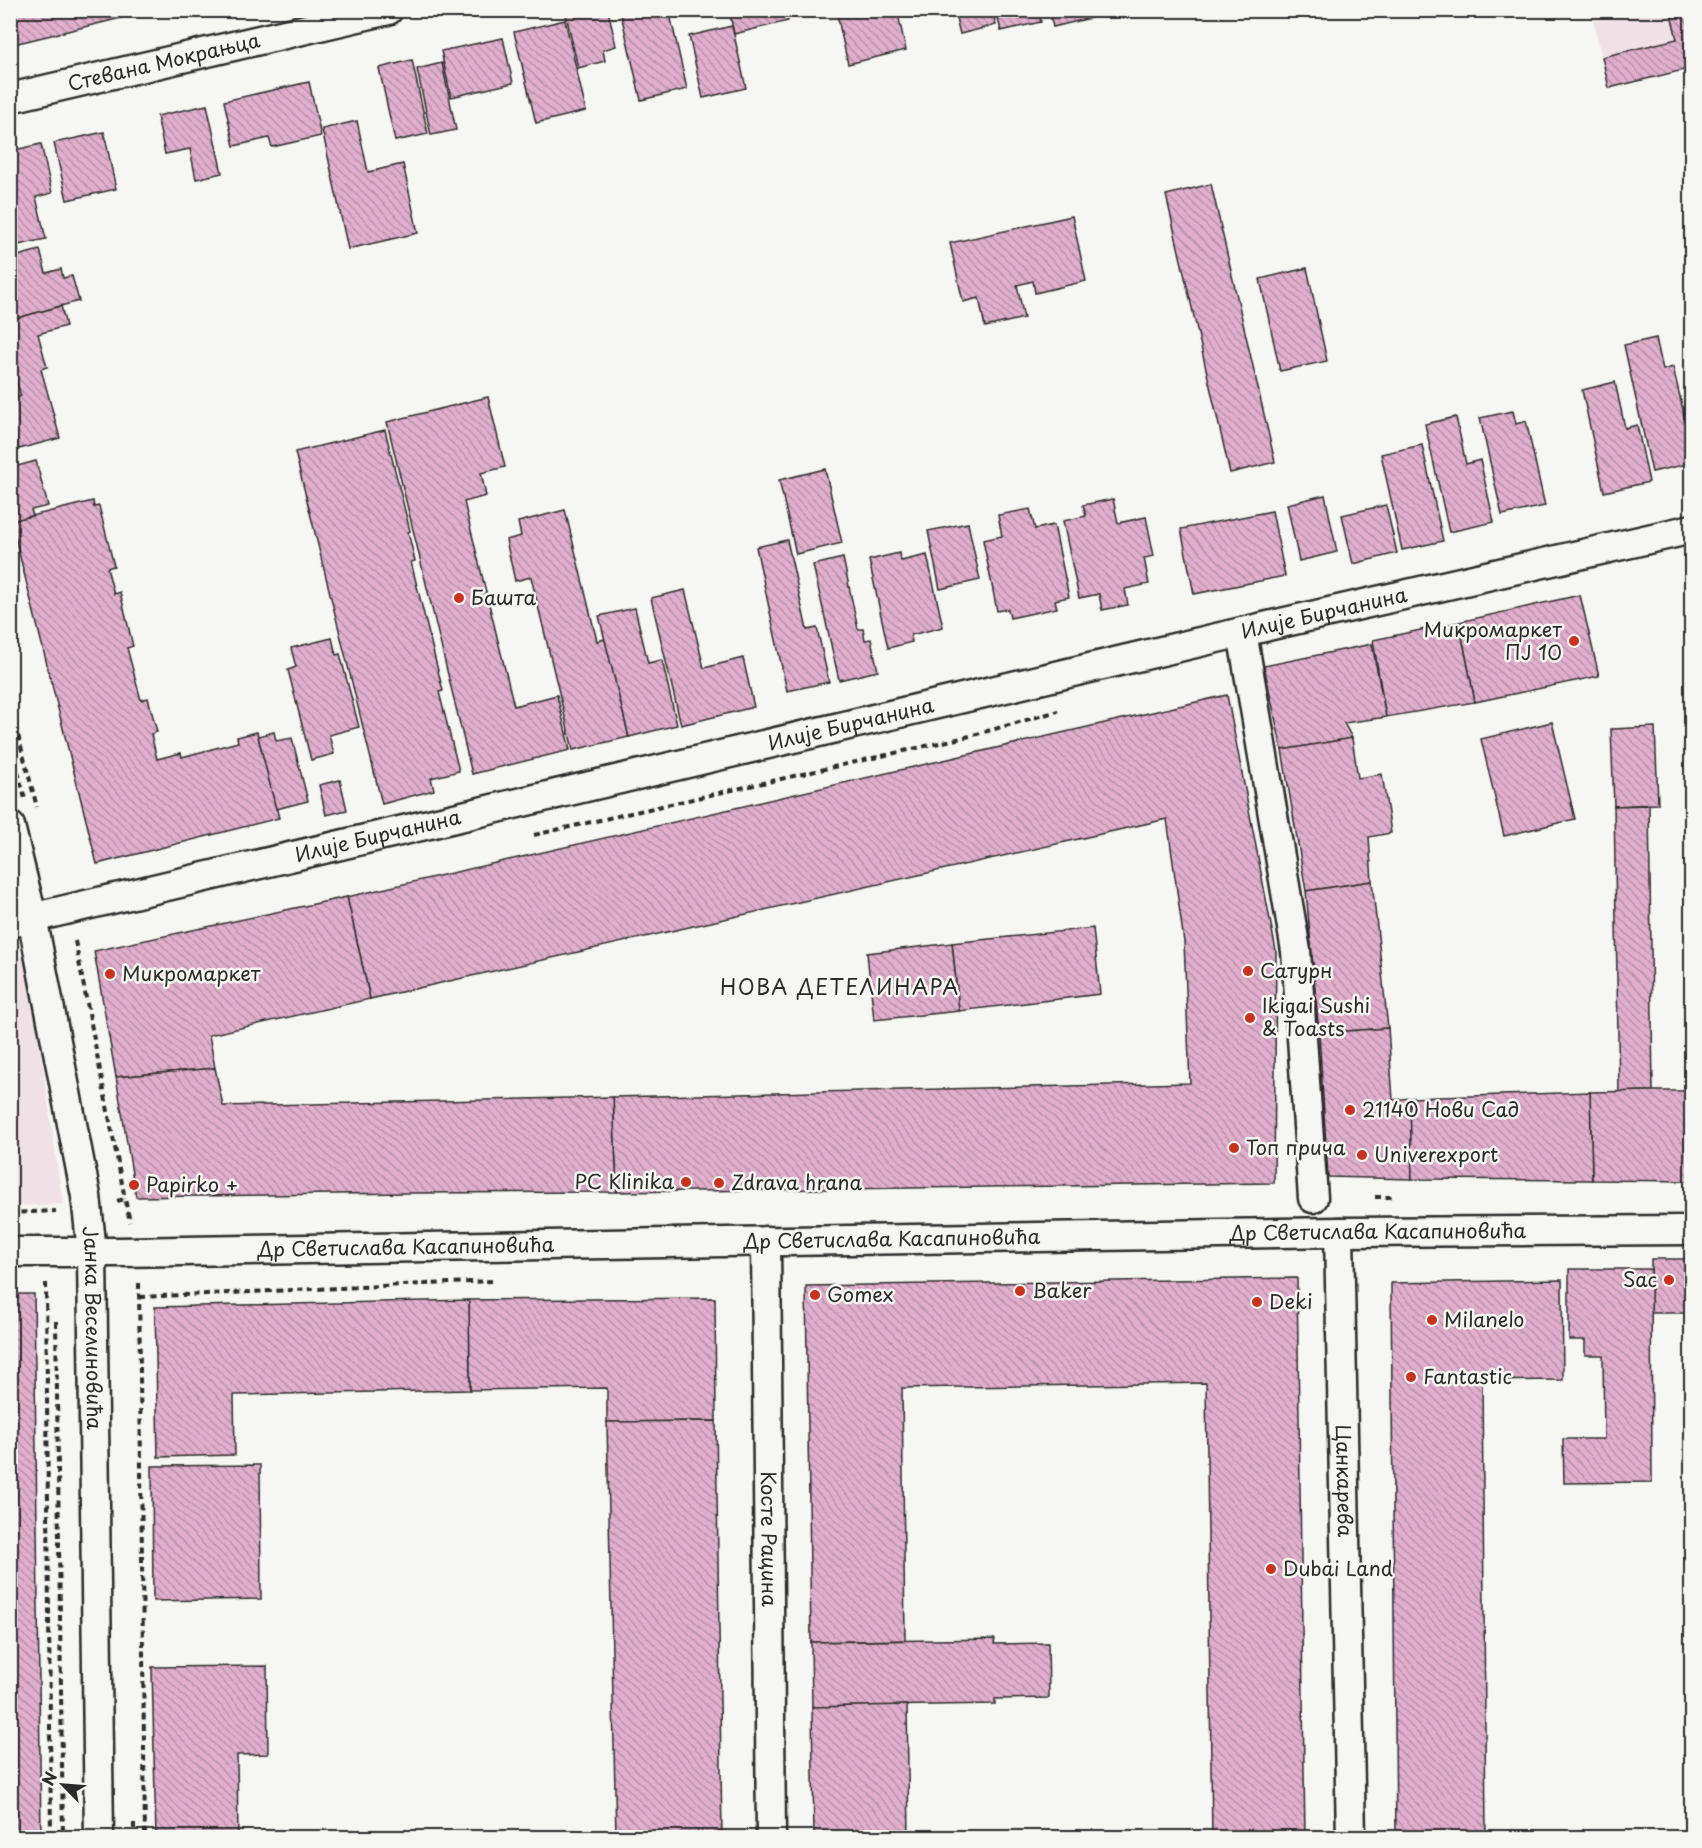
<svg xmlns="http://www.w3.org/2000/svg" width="1702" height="1848" viewBox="0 0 1702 1848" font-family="'Playpen Sans',sans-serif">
	<defs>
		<pattern id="building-back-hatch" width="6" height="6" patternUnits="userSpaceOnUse" patternTransform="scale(1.5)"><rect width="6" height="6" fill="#e1afcd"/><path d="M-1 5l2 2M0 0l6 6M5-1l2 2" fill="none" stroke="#b78fa7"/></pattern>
	</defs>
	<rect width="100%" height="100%" fill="#f6f6f2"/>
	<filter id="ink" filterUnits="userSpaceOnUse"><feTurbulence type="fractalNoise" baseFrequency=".0167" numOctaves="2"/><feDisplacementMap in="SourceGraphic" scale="12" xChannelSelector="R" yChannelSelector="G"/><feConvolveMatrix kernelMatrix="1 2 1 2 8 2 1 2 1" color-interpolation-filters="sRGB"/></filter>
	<g filter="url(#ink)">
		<g fill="#f0e1e7">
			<polygon points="1591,11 1691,11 1691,68 1609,88"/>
			<polygon points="26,955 63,1204 11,1206 11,959"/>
		</g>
		<g fill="url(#building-back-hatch)" stroke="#2b2b2b" stroke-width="1.5">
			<polygon points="10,10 154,10 10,45"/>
			<polygon points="583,10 608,10 616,46 603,50 605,61 578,68 566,15"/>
			<polygon points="620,10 669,10 687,89 641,100"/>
			<polygon points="729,10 785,10 788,21 734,34"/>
			<polygon points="836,10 897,10 906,50 848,64"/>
			<polygon points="954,10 992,10 996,25 960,34"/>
			<polygon points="996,10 1038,10 1041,22 1001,31"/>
			<polygon points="1049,10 1098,10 1099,16 1053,27"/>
			<polygon points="1670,10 1692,10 1692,68 1609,88 1602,57 1677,39"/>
			<polygon points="565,20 586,111 536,123 514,32"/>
			<polygon points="732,26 746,88 703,98 689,36"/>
			<polygon points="503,38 513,83 451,97 441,51"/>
			<polygon points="412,60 428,134 395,141 379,68"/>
			<polygon points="442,63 456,130 431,135 417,69"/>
			<polygon points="309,82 321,136 272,147 269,138 234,146 224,101"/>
			<polygon points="207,105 222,173 196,179 190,149 165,154 157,116"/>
			<polygon points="357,121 368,172 403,164 418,233 348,249 322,129"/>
			<polygon points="104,132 116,189 67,200 54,143"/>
			<polygon points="41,144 52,193 36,197 46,239 18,245 16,230 10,232 10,151"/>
			<polygon points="1211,184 1275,462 1230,473 1166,195"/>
			<polygon points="1072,216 1086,281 1035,293 1033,281 1017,285 1024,318 985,327 979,298 963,302 950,243"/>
			<polygon points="40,250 46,273 61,269 63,278 72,276 79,301 10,320 10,258"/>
			<polygon points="1307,268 1327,361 1280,371 1260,279"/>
			<polygon points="61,306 66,326 38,334 47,367 41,369 60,438 19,449 16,437 10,439 10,399 21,396 10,362 10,320"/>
			<polygon points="1656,338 1663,370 1673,367 1692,449 1692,463 1652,472 1624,345"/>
			<polygon points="1615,382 1625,428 1637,425 1649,482 1604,492 1582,390"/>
			<polygon points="488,397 505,467 481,473 486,496 464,502 514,706 557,695 570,750 472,774 387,422"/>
			<polygon points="1513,411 1516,424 1526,421 1545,506 1502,515 1480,418"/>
			<polygon points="1456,417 1466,464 1480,460 1494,522 1449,532 1425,424"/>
			<polygon points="385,430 410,531 408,532 415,561 411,562 443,691 439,692 459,771 431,778 434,790 382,804 295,452"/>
			<polygon points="1422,445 1443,541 1402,550 1381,454"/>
			<polygon points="36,461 48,506 31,510 33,516 11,521 13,529 10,530 10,468"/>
			<polygon points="825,469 842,543 796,554 779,480"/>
			<polygon points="1325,495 1337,552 1299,561 1287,504"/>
			<polygon points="1113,499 1118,523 1146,517 1154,556 1144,558 1149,584 1125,589 1128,605 1102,610 1099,594 1079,598 1063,521 1086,516 1083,505"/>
			<polygon points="93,501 94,507 99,506 114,566 107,568 114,594 120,592 133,646 127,648 141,700 148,698 157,732 151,734 157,759 181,753 182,757 238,742 237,737 257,732 279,818 97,864 11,521"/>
			<polygon points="1386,505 1397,553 1353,564 1342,515"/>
			<polygon points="1030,509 1035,529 1054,525 1069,597 1055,600 1057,608 1010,618 1008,609 997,611 983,540 1002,536 998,515"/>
			<polygon points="565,510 597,641 605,639 629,737 573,750 531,577 515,581 506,540 521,536 518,522"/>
			<polygon points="1272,511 1285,576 1194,594 1181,529"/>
			<polygon points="968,523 980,580 940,589 928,531"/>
			<polygon points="787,540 807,630 817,628 829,682 787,691 756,547"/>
			<polygon points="899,553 901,561 927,555 943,627 911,635 912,642 888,648 869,560"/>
			<polygon points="843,558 858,629 863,629 865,640 871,639 878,671 839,680 813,565"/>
			<polygon points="685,590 704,668 743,658 754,707 681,725 651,598"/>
			<polygon points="1580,595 1599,676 1475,702 1459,622"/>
			<polygon points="635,608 648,663 662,660 677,725 629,737 599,616"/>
			<polygon points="1459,622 1475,702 1386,717 1373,640"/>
			<polygon points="332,638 336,655 340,654 359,727 329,735 334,754 311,760 288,670 296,667 291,648"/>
			<polygon points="1372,644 1386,717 1344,723 1352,738 1282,750 1264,666"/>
			<polygon points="1227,695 1276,951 1274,1183 617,1192 613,1097 1190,1083 1184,942 1167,819 370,999 347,897"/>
			<polygon points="1552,722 1575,819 1504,836 1481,739"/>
			<polygon points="1655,727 1658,804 1614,806 1611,729"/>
			<polygon points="274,732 276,741 292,738 308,801 276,809 258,736"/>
			<polygon points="1352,738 1358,778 1382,774 1391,833 1369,837 1372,881 1306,891 1282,750"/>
			<polygon points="340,780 347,810 326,815 319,785"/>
			<polygon points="1649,805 1653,1091 1619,1092 1614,806"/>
			<polygon points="1372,881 1388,1028 1319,1033 1306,891"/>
			<polygon points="347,897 370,999 209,1035 215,1068 116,1077 94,951"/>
			<polygon points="1093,928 1100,994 959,1011 952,943"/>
			<polygon points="952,943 959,1011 874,1020 867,953"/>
			<polygon points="1388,1028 1393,1100 1410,1098 1412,1179 1328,1177 1319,1033"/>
			<polygon points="215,1068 223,1106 613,1097 617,1192 406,1193 136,1197 116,1077"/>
			<polygon points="1653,1091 1692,1091 1692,1181 1592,1180 1590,1092"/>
			<polygon points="1590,1092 1592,1180 1412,1179 1410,1098"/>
			<rect x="1651" y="1259" width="41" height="54"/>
			<polygon points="1569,1269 1651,1269 1652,1482 1564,1483 1563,1439 1604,1439 1603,1355 1585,1355 1585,1340 1569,1340"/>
			<polygon points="1297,1278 1305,1838 1212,1838 1206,1383 902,1388 905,1640 811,1642 806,1286"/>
			<polygon points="1562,1280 1563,1380 1482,1381 1486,1838 1396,1838 1391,1283"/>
			<polygon points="10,1294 34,1294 41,1838 10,1838"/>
			<polygon points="715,1298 716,1421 607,1422 607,1388 470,1390 469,1300"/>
			<polygon points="469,1300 470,1390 234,1395 235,1455 158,1457 155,1307"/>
			<polygon points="716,1421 722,1838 616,1838 607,1422"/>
			<polygon points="260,1465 261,1599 153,1601 152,1466"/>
			<polygon points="995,1639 994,1644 1048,1643 1049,1698 995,1699 995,1704 812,1707 811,1642"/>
			<polygon points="267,1666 268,1754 237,1755 238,1838 156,1838 152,1667"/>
			<polygon points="907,1705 909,1838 814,1838 812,1707"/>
		</g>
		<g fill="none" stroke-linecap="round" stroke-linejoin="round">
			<defs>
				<g id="street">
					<path id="s1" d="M10 98 388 10"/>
					<polyline points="1242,632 1296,951 1313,1198"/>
					<path id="s2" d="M10 826 32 917 86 1196 92 1252 99 1838"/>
					<path id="s3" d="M10 923 1242 632 1692 529"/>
					<path id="s4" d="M1339 1232 1351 1838"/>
					<path id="s5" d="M766 1241 771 1838"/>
					<path id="s6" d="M10 1252H119L1339 1232 1692 1230"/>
				</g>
			</defs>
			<use href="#street" stroke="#2b2b2b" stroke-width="33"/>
			<g stroke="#2b2b2b" stroke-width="4" stroke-dasharray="6 4.5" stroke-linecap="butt">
				<polyline points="10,705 37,807"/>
				<polyline points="10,741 25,799"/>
				<polyline points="534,835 970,736 1058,711"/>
				<polyline points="75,941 125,1199"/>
				<polyline points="1375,1197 1395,1197"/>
				<polyline points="117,1201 125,1199 130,1222"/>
				<polyline points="10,1213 56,1211"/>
				<polyline points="46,1283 51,1838"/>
				<polyline points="139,1283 145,1838"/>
				<polyline points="140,1297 492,1281"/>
				<polyline points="56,1321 63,1838"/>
				<polyline points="134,1823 134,1838"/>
			</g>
			<use href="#street" stroke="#f6f6f2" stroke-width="28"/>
		</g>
	</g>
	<g fill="#c8321e" stroke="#f6f6f2" stroke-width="2">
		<circle cx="459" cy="598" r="6"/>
		<circle cx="1574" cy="641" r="6"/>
		<circle cx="1248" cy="971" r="6"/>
		<circle cx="110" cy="974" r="6"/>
		<circle cx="1250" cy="1018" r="6"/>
		<circle cx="1350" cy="1110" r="6"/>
		<circle cx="1234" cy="1148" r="6"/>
		<circle cx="1362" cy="1155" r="6"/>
		<circle cx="686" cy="1182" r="6"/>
		<circle cx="719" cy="1183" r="6"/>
		<circle cx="134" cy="1185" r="6"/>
		<circle cx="1669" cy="1280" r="6"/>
		<circle cx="1020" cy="1291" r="6"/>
		<circle cx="815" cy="1295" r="6"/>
		<circle cx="1257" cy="1302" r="6"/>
		<circle cx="1432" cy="1320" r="6"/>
		<circle cx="1411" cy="1377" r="6"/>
		<circle cx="1271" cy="1569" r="6"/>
	</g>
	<g text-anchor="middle" stroke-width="5" stroke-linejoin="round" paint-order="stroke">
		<g font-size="20" fill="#2b2b2b" stroke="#f6f6f2">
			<text dy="7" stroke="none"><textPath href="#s1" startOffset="158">Стевана Мокрањца</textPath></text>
			<text dy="7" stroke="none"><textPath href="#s3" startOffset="1350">Илије Бирчанина</textPath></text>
			<text dy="7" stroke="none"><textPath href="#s3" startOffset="864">Илије Бирчанина</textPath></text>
			<text dy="7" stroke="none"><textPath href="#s3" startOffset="378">Илије Бирчанина</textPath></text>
			<text dy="7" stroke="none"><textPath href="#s6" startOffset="1368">Др Светислава Касапиновића</textPath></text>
			<text dy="7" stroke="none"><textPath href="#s6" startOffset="882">Др Светислава Касапиновића</textPath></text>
			<text dy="7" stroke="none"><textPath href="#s6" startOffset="396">Др Светислава Касапиновића</textPath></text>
			<text dy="7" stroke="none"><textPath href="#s2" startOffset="510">Јанка Веселиновића</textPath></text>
			<text dy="7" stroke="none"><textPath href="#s4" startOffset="249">Цанкарева</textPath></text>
			<text dy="7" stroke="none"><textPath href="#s5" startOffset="298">Косте Рацина</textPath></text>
		</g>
		<g font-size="20" fill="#2b2b2b" stroke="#f6f6f2" text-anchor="start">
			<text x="471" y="605">Башта</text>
			<text x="1562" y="637" text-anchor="end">Микромаркет<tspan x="1562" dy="23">ПЈ 10</tspan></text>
			<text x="1260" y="978">Сатурн</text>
			<text x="122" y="981">Микромаркет</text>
			<text x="1262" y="1013">Ikigai Sushi<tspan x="1262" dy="23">&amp; Toasts</tspan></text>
			<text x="1362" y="1117">21140 Нови Сад</text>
			<text x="1246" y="1155">Топ прича</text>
			<text x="1374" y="1162">Univerexport</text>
			<text x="674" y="1189" text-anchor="end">PC Klinika</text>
			<text x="731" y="1190">Zdrava hrana</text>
			<text x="146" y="1192">Papirko +</text>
			<text x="1657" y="1287" text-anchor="end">Sac</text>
			<text x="1032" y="1298">Baker</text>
			<text x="827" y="1302">Gomex</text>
			<text x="1269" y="1309">Deki</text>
			<text x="1444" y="1327">Milanelo</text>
			<text x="1423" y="1384">Fantastic</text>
			<text x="1283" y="1576">Dubai Land</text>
		</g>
		<g font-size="21" letter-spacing="1.5" fill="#2b2b2b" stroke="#f6f6f2">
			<text x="840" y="995">НОВА ДЕТЕЛИНАРА</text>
		</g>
	</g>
	<rect width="1702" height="1848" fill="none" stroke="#f6f6f2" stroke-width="36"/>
	<rect x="18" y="18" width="1666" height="1812" fill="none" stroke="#2b2b2b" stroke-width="2" filter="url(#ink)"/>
	<g transform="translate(63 1785) rotate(295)" stroke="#f6f6f2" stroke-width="4.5" paint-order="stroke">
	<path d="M0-4.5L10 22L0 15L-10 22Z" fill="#2b2b2b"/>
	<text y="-9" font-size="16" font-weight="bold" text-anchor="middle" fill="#2b2b2b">N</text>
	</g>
</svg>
